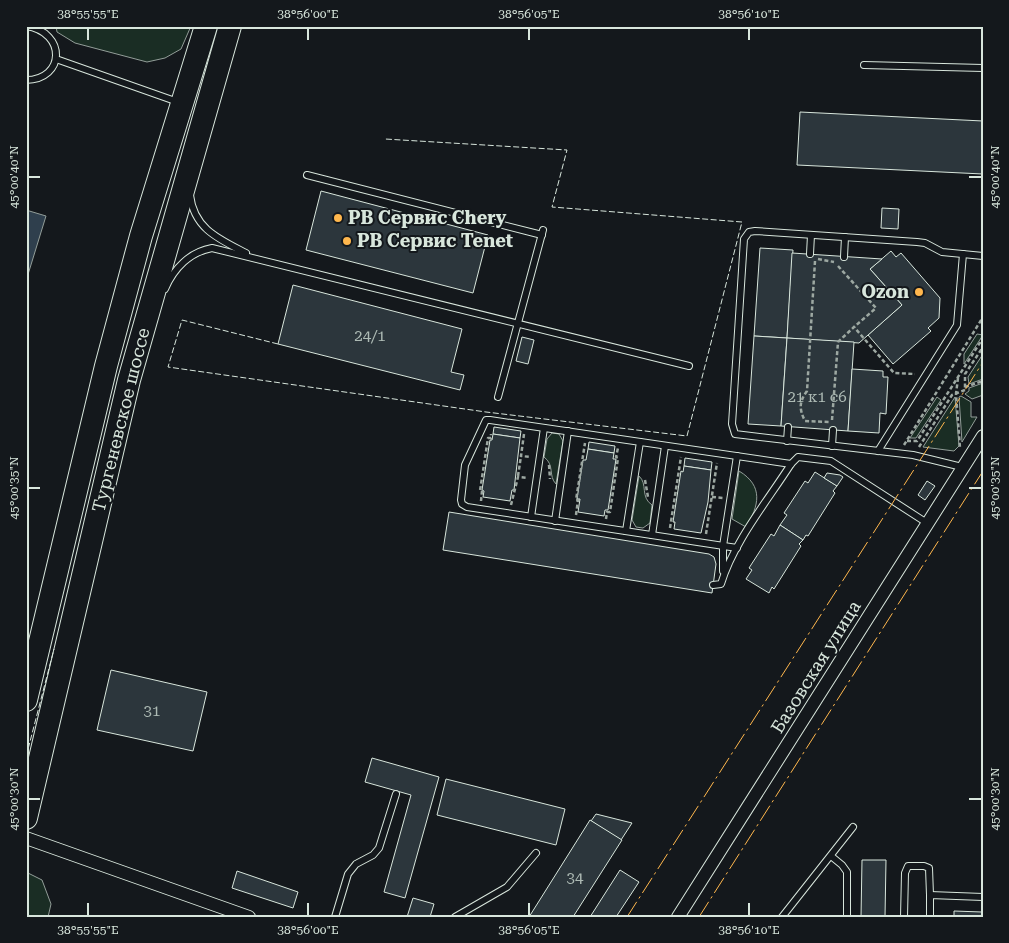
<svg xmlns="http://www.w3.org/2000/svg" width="1009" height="943" viewBox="0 0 1009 943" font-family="'Roboto Serif',serif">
	<rect width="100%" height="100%" fill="#14181c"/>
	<g fill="#1a2d24" stroke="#939e99">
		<polygon points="56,26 191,26 181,49 165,58 147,62 75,43 57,32"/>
		<polygon points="977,334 983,335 964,364 964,354"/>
		<polygon points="983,354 983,379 969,384 968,377"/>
		<polygon points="983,383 983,395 972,399 965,394 969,391 969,388"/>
		<polygon points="961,396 971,402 971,417 977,417 962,442 959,397"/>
		<polygon points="937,397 941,400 916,438 910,438"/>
		<polygon points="955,397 959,446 954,451 923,447"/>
		<path d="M552 433 559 434 563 441 556 484C548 476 555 465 544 457L547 439Z"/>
		<path d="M739 471C764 486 759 506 746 527L732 519Z"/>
		<path d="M639 476C648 484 640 497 652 505L650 523 643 528 636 527 632 520Z"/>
		<polygon points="26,872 42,880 51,904 48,917 26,917"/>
	</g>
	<polygon fill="#2f3f4d" stroke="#939e99" points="26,210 46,216 26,281"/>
	<g fill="#2c363c" stroke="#d8e6dc">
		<polygon points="800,112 983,121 983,174 797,165"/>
		<polygon points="321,191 488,235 473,293 306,250"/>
		<polygon points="882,208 899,209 898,229 881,228"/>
		<polygon points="760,248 793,250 787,338 754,336"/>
		<polygon points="891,251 896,257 901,253 940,298 939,318 928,328 931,331 893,364 868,335 902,305 870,269"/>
		<polygon points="792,253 882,259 870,269 902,305 859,343 787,338"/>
		<polygon points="293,285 462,329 451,372 464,375 460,390 278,344"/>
		<polygon points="754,336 787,338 781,426 748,424"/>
		<polygon points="522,337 534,340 528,364 516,361"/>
		<polygon points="787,338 854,342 848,431 781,426"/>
		<polygon points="852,369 883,371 883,377 888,377 886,414 880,413 879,433 848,431"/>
		<polygon points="494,427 521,431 520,438 493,434"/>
		<polygon points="493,434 520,438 514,490 512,490 510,501 483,497 484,491 482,490 490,440 492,440"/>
		<polygon points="589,442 615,446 614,453 588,449"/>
		<polygon points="588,449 614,453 613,459 616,459 608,510 605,510 604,516 578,512 580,499 577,499 583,460 586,460"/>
		<polygon points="685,458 712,462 711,470 684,466"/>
		<polygon points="684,466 711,470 708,502 701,533 674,529 675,522 673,522 681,471 683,472"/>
		<polygon points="815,472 837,486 833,491 835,493 808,536 806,535 803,540 780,525 787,515 784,513 805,481 808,483"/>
		<polygon points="827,473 840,475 843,477 837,486 824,478"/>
		<polygon points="927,481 935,486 925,500 918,495"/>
		<polygon points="449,512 709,554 714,557 716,564 712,593 443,550"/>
		<polygon points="780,525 803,540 799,544 801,546 774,589 772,587 769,593 746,579 752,570 749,568 771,534 774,536"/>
		<polygon points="111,670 207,692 193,751 97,730"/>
		<polygon points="372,758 439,777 405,898 384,892 411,795 365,782"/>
		<polygon points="446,779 565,809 556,845 437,815"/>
		<polygon points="596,814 632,823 621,840 591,821"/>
		<polygon points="590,820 622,840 573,917 529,917"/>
		<polygon points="862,860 886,860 885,917 861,917"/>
		<polygon points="620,870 639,882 616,917 590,917"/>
		<polygon points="237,871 298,892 293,908 232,888"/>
		<polygon points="413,898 434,904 430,917 407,917"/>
		<polygon points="954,911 982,912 982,917 954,917"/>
	</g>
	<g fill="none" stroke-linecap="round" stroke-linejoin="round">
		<defs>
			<g id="lane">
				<path d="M26 26C67 32 65 80 26 80"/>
				<polyline points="56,59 178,102"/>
				<polyline points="864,65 983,68"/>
				<polyline points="307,175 542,235"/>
				<path d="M190 195C194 229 219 239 246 253"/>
				<polyline points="810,254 811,235"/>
				<polyline points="844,257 845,237"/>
				<path d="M165 289C174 268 190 252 212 248L689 366"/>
				<polyline points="498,397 543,230"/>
				<polyline points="787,441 788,427"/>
				<polyline points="832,446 833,430"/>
				<polyline points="878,451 957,325 963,254"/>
				<polyline points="962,467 913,455 735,434 732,424 744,239 749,232 755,231 917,242 925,243 942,252 983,256"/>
				<polyline points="531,517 544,428"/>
				<polyline points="555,521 568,431"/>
				<polyline points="626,531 640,442"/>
				<polyline points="652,535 665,446"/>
				<polyline points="737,548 467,507 462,504 461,500 465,465 486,420 490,420 791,464"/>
				<polyline points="723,571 723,546 737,456"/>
				<path d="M713 585 721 584C733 543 768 500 791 464L798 457 831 461 927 523"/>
				<polyline points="831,856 842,865 847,872 847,917"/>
				<polyline points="335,917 348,874 356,864 373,855 379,848 396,794"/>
				<polyline points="455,917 507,887 536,853"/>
				<polyline points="782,917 853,827"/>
				<polyline points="904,917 905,873 908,866 924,866 929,868 930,895"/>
				<polyline points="930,917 930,895 983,897"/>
			</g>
			<g id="street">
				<polyline points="26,838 249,917"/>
				<polyline points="678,917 983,436"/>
			</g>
			<g id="highway">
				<polyline points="26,700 106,366 141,236 206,26"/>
				<polyline points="26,818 129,380 230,26"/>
			</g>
		</defs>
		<use href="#lane" stroke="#d8e6dc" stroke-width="8"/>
		<use href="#street" stroke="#d8e6dc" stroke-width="14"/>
		<use href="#highway" stroke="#d8e6dc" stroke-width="24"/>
		<g stroke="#9da8a2" stroke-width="2.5" stroke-dasharray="4 2.5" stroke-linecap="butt">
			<polyline points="818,259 834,262"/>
			<path d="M815 261 807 391C799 402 799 409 805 421L829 422"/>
			<polyline points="838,266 876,308 854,327"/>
			<polyline points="958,378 956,394 960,448"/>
			<polyline points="965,387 983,381"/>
			<polyline points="832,420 838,342 854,327 894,373 915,374"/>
			<polyline points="524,434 521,456 531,457"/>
			<polyline points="907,441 917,441 983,338"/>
			<polyline points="904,445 983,317"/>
			<polyline points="919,447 952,395 965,390 965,374 983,347"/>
			<polyline points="549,465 550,479"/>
			<polyline points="518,476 521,456"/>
			<polyline points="645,480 648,497"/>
			<polyline points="712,497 723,498"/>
			<polyline points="481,501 482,491 480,491 488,438 491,438 491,434"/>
			<polyline points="511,505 518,477 528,478"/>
			<polyline points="576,515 578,500 576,500 585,443"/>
			<polyline points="606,519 607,512 610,512 618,458 616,457 618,448"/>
			<polyline points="670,528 681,457"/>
			<polyline points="706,534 717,463"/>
		</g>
		<use href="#lane" stroke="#14181c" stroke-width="6"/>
		<use href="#street" stroke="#14181c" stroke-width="12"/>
		<use href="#highway" stroke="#14181c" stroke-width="22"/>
		<g stroke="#d8e6dc" stroke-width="1" stroke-dasharray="6 2.5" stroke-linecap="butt">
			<polyline points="278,344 182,320 168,367 486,412 687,436 742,222 552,207 567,150 385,139"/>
			<polyline points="26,757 54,649"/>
		</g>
		<g stroke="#ffb74d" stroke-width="1" stroke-dasharray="18 4 2.5 4" stroke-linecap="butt">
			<polyline points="627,917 983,362"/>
			<polyline points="699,917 983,471"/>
		</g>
	</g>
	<path fill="none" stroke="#d8e6dc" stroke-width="2" d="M88 28V40M308 28V40M529 28V40M749 28V40M28 177H40M969 177H982M28 488H40M969 488H982M28 799H40M969 799H982M88 903V916M308 903V916M529 903V916M749 903V916"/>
	<g fill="#ffb74d" stroke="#14181c" stroke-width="2">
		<circle cx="338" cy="218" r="5"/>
		<circle cx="347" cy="241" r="5"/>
		<circle cx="919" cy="292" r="5"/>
	</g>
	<g text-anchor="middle" stroke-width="4" stroke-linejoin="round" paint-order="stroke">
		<g font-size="15" fill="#adbab4">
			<text x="370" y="341">24/1</text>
			<text x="817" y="402">21 к1 с6</text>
			<text x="152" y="716">31</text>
			<text x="575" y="883">34</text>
		</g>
		<g font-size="18" font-weight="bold" fill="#d8e6dc" stroke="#14181c" text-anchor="start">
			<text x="348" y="224">PB Сервис Chery</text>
			<text x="357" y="247">PB Сервис Tenet</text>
			<text x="909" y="298" text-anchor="end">Ozon</text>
		</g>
		<g font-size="18" fill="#d8e6dc" stroke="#14181c">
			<text transform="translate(121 420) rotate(-76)" y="6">Тургеневское шоссе</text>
			<text transform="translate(816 667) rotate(-58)" y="6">Базовская улица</text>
		</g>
	</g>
	<rect width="1009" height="943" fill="none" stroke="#14181c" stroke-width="55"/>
	<rect x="28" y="28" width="954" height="888" fill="none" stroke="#d8e6dc" stroke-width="2"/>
	<g font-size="12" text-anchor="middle" fill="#d8e6dc">
		<text x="88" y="18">38°55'55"E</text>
		<text x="308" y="18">38°56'00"E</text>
		<text x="529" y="18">38°56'05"E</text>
		<text x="749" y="18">38°56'10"E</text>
		<text transform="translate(14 177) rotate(-90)" y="4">45°00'40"N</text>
		<text transform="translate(995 177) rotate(-90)" y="4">45°00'40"N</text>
		<text transform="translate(14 488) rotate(-90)" y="4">45°00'35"N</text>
		<text transform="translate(995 488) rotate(-90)" y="4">45°00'35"N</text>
		<text transform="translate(14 799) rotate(-90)" y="4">45°00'30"N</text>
		<text transform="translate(995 799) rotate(-90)" y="4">45°00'30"N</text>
		<text x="88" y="934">38°55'55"E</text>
		<text x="308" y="934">38°56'00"E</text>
		<text x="529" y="934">38°56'05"E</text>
		<text x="749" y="934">38°56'10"E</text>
	</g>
</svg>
